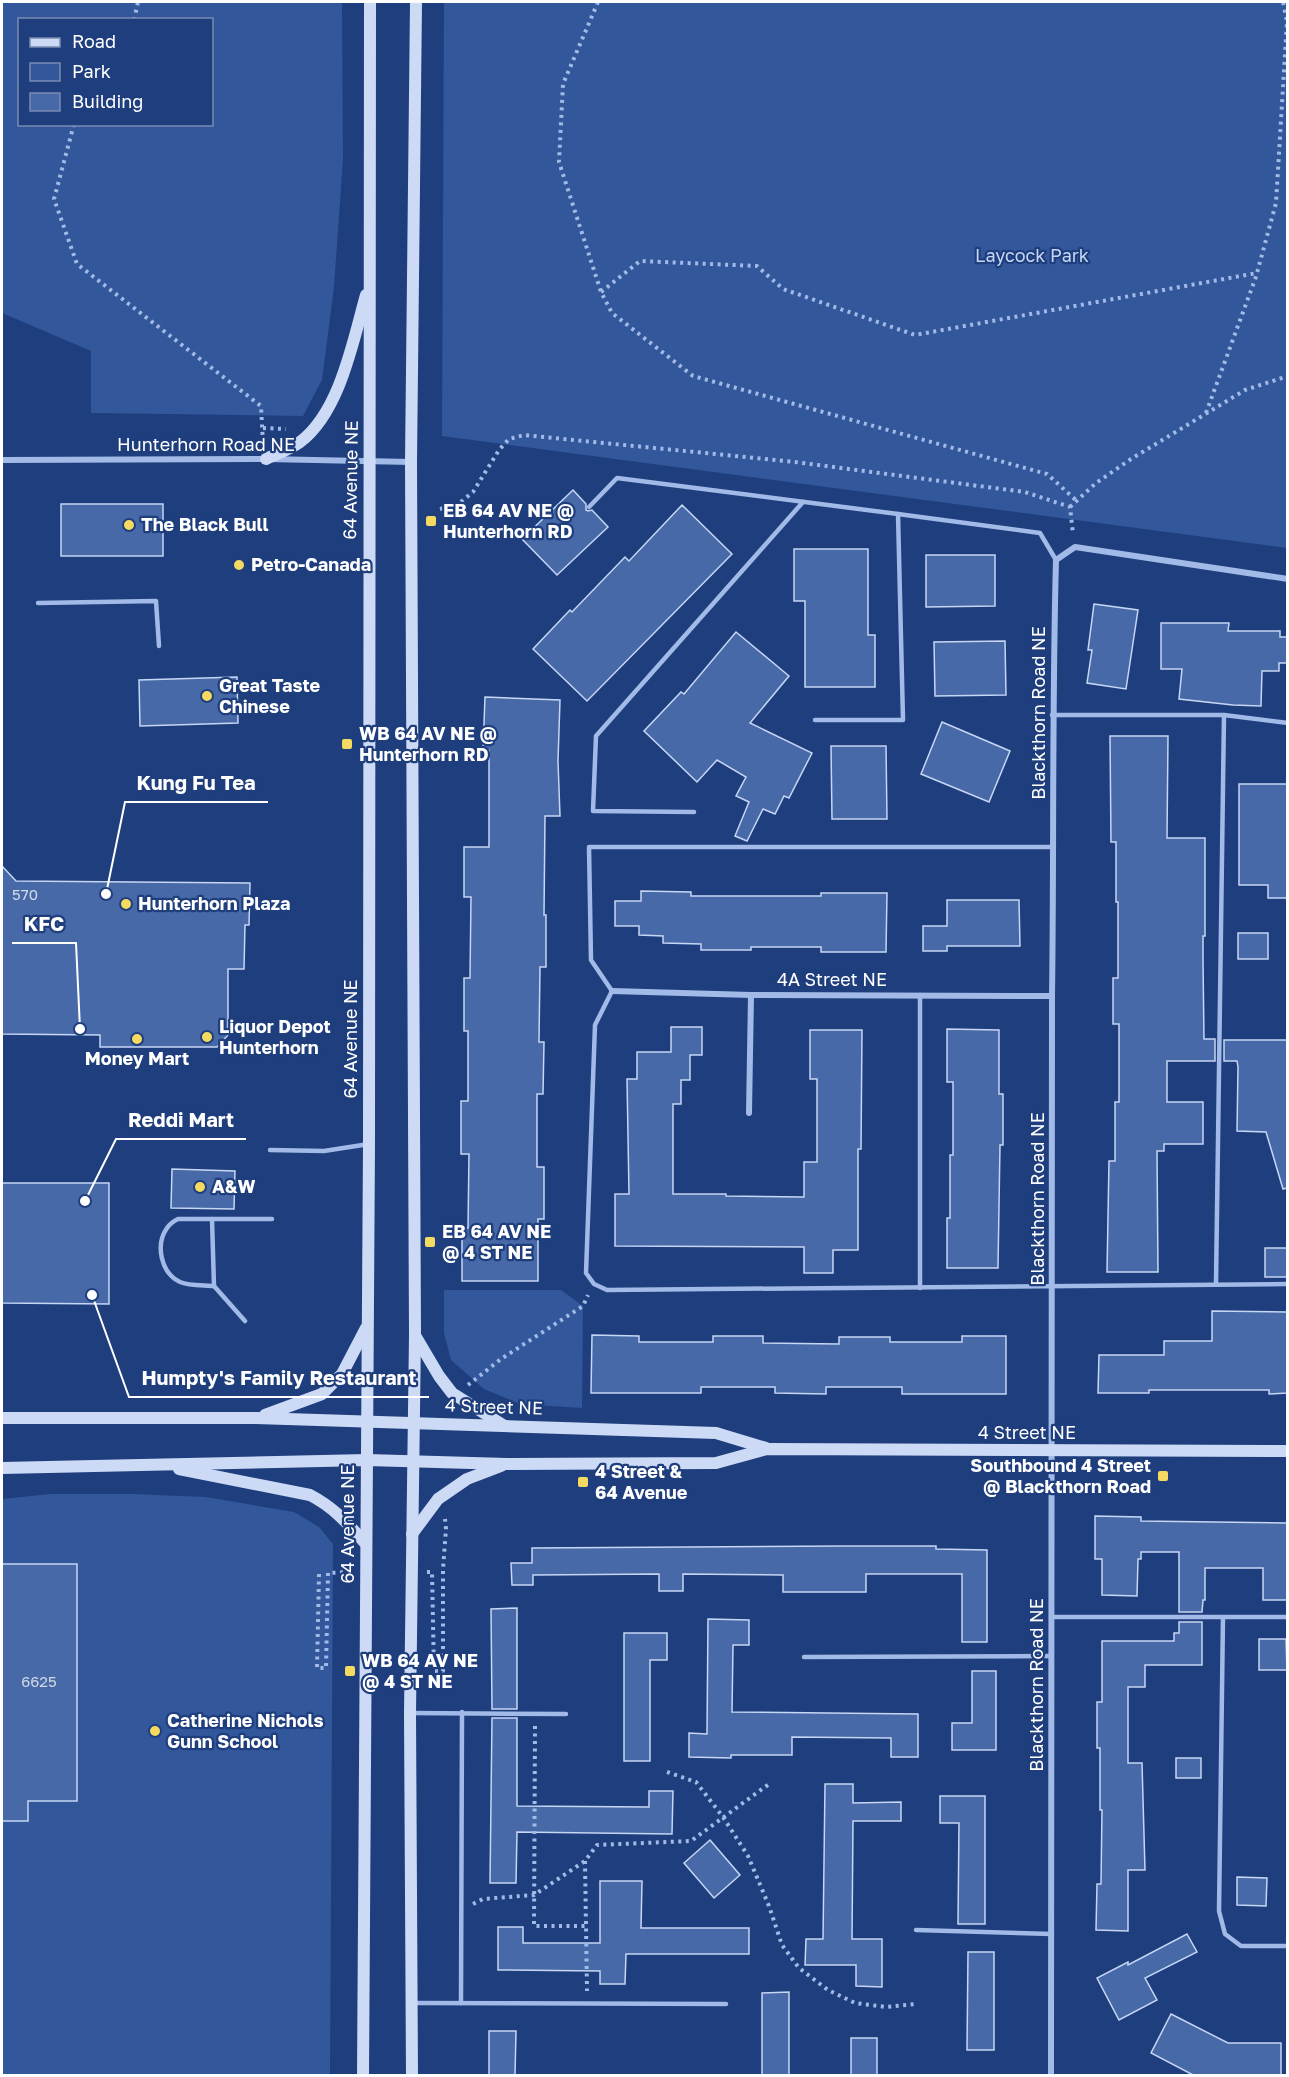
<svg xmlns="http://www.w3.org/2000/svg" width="1289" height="2077" viewBox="0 0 1289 2077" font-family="'Golos Text',sans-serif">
	<rect width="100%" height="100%" fill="#1f3e7d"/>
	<g fill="#32579b" fill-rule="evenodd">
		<path d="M2 2H342L343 159 334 287 322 380 303 416 91 413V351L2 313ZM20 20H212V124H20Z"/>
		<polygon points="444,2 1287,2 1287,548 442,436"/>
		<polygon points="444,1290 561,1290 583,1306 582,1408 520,1404 484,1389 451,1360 444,1333"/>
		<polygon points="51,1494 133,1494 206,1497 294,1512 319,1527 333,1544 330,2075 2,2076 2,1499"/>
	</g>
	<g fill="#4869a7" stroke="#c6d6f5" stroke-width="1.5">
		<polygon points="573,490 586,504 586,510 588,511 592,510 608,527 557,575 522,539"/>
		<rect x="61" y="504" width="102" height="52"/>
		<polygon points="682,505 732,554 587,701 533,649 570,610 572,612 625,557 629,561"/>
		<polygon points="794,549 868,549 868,635 875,635 875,687 805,687 805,601 794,601"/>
		<polygon points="926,555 995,555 995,606 926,607"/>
		<polygon points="1094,604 1138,610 1126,689 1087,683 1092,650 1088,650"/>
		<polygon points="1161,623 1229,623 1228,631 1280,631 1280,637 1287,637 1287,663 1279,663 1279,671 1262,671 1261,706 1233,705 1179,699 1182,669 1161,669"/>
		<polygon points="736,632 789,676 750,723 812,753 789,798 784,796 775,814 763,809 747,841 735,836 749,802 736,796 746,777 717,760 697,782 644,731 681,692 684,694"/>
		<polygon points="1005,641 1006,695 935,696 934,642"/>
		<polygon points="237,677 238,723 140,726 139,680"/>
		<polygon points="485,697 560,700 558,761 560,816 545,816 544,915 546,915 546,967 540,967 539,1042 544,1042 543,1094 537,1094 537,1167 544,1167 544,1219 538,1219 538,1281 462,1281 462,1228 468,1228 469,1154 461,1154 461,1101 468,1101 468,1031 464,1031 464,978 470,978 471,897 464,897 464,847 489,847 489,750 483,750"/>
		<polygon points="942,722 1010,751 989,802 921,774"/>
		<polygon points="1110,736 1168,736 1167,838 1205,838 1205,936 1203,936 1203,961 1204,1039 1215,1039 1215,1061 1167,1061 1167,1102 1203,1102 1203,1144 1164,1144 1164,1151 1157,1151 1158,1272 1107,1272 1109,1161 1115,1161 1115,1102 1119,1102 1119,1024 1113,1024 1113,978 1118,978 1118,902 1116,902 1116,842 1111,842"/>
		<polygon points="831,746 886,746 887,819 832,819"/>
		<polygon points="1239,784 1287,784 1287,898 1268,898 1268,885 1239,885"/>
		<polygon points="2,866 16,881 250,883 249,925 245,925 244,969 228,969 228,1035 217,1047 100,1047 100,1035 2,1034"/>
		<polygon points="641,891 691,892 691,896 821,896 821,893 887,893 886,952 821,952 821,947 751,947 751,950 701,950 701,944 663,943 663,936 639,935 639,926 615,926 615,901 641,901"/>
		<polygon points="947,900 1019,900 1020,946 947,946 947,951 923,951 923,926 947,926"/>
		<rect x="1238" y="933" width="30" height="26"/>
		<polygon points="671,1027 702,1027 702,1055 690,1055 690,1080 681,1080 681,1104 673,1104 673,1194 726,1194 726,1196 804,1197 804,1162 817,1162 817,1079 810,1079 810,1030 862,1030 861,1149 858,1149 858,1250 833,1250 833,1273 804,1273 804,1247 615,1246 615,1194 629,1194 627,1079 637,1079 637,1052 671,1052"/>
		<polygon points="947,1029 999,1030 999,1094 1003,1094 1003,1145 1000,1145 998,1268 947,1268 947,1218 950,1218 950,1155 953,1155 953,1082 947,1082"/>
		<polygon points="1224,1040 1287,1040 1287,1188 1283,1189 1266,1132 1237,1131 1238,1067 1237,1061 1224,1061"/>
		<polygon points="172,1169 235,1171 234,1209 171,1208"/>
		<polygon points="2,1183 109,1183 109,1304 2,1303"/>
		<rect x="1265" y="1248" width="22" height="29"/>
		<polygon points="1212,1311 1287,1312 1287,1393 1269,1394 1269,1390 1149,1390 1149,1393 1098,1393 1099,1355 1164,1355 1164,1341 1212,1341"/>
		<polygon points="592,1335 639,1336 639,1342 713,1342 713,1336 763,1336 763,1343 839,1344 839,1337 890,1337 890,1342 962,1342 962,1336 1006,1336 1006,1394 902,1394 902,1387 826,1387 826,1394 775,1393 775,1387 701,1387 701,1393 591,1393"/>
		<polygon points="1095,1516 1141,1517 1141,1521 1287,1523 1287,1600 1263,1600 1263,1568 1205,1568 1205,1600 1203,1600 1202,1612 1179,1612 1179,1552 1141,1552 1141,1559 1138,1559 1137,1596 1102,1595 1102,1559 1095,1559"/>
		<polygon points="840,1546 936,1546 936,1549 987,1550 987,1642 962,1642 962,1574 866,1574 866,1592 783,1592 783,1575 683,1574 683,1591 659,1591 659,1574 533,1575 533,1585 512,1585 511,1563 532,1563 532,1548"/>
		<polygon points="2,1564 77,1564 77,1801 28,1801 28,1821 2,1821"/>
		<polygon points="517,1608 517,1709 492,1709 491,1609"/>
		<polygon points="708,1619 749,1620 749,1645 733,1645 732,1712 918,1714 918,1757 891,1757 891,1738 792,1737 792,1755 731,1755 731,1758 689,1757 689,1733 707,1734"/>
		<polygon points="1179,1622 1202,1622 1202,1665 1145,1665 1145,1687 1128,1687 1128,1763 1142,1763 1145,1870 1128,1870 1128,1931 1096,1930 1097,1884 1101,1884 1102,1810 1100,1810 1100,1748 1097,1748 1097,1702 1102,1702 1102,1641 1174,1641 1174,1633 1179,1633"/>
		<polygon points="624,1633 667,1633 667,1660 650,1660 650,1761 624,1761"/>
		<polygon points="1259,1639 1286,1639 1287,1670 1259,1670"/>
		<polygon points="972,1671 996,1671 996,1750 952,1750 952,1723 972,1723"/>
		<polygon points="492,1718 517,1718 517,1806 649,1807 649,1791 673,1791 672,1834 517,1832 516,1883 490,1883"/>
		<rect x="1176" y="1758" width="25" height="20"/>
		<polygon points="825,1784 853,1784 853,1803 901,1802 901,1821 853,1821 852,1939 882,1939 882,1987 856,1986 856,1965 805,1965 806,1939 823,1939"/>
		<polygon points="940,1796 985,1796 985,1924 958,1924 959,1823 940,1823"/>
		<polygon points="710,1840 740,1875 714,1898 684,1863"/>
		<polygon points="1237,1877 1267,1878 1266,1906 1237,1905"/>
		<polygon points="600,1881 642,1881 641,1928 749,1928 749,1954 626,1954 625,1984 600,1984 600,1971 498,1970 498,1927 523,1927 523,1943 600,1943"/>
		<polygon points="1187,1934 1197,1952 1145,1978 1157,2000 1119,2020 1097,1978 1128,1962 1128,1965"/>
		<polygon points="968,1952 994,1952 994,2050 967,2050"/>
		<polygon points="789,1992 789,2076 762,2076 762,1993"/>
		<polygon points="1171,2014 1228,2043 1281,2043 1281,2075 1195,2076 1151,2053"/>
		<polygon points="489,2031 516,2031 515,2076 489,2076"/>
		<rect x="851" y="2038" width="26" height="38"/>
	</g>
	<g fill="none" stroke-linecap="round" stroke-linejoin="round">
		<g stroke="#a2bae7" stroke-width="4" stroke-dasharray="3 4.5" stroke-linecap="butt">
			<polyline points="598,2 563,84 559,162 601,292 612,313 693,376 1047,474 1077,501"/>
			<polyline points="134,20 138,2"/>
			<polyline points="74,124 54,199 77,264 261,406 263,444"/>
			<polyline points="601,292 640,261 757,266 783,289 915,335 1257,273 1276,203 1287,21 1283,2"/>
			<polyline points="1206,413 1257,274"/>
			<polyline points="263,428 286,429"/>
			<polyline points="1070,507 1096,483 1131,459 1245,390 1288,376"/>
			<polyline points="440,509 457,505 473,492 499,450 509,439 524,435 795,462 1025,492 1070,507 1073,534"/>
			<polyline points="468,1385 501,1359 583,1306 588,1295"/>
			<polyline points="427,1572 432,1572 434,1671 443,1671 443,1569 446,1529 445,1519"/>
			<polyline points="319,1574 317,1668 326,1668 328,1573 350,1572"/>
			<polyline points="535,1726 534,1926 586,1926"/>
			<polyline points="667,1772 696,1782 723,1817 748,1856 769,1906 782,1945 799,1968 828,1990 855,2003 886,2007 916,2004"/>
			<polyline points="585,1861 587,1991"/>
			<polyline points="473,1904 483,1899 534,1895 585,1861 597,1845 691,1841 769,1784"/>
		</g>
		<g stroke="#a2bae7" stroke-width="4.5">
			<polyline points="589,507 617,478 898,514"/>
			<polyline points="38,603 156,601 159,646"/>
			<polyline points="1052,715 1224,715 1288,723"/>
			<polyline points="815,720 903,720 898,514 1040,533 1056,560"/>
			<polyline points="694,812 593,811 596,736 803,502"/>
			<polyline points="1054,847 589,847 591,960 612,991 595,1025 586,1273 594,1284 607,1290 1288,1284"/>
			<polyline points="920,995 920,1288"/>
			<polyline points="270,1150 324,1151 369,1144"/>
			<polyline points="212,1219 214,1286 245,1321"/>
			<polyline points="1216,1283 1224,715"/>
			<path d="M214 1286C204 1285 189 1286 180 1282 161 1273 155 1245 167 1228 169 1225 174 1221 178 1219H272"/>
			<polyline points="1052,1617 1288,1617"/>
			<polyline points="1223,1617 1219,1911 1225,1934 1241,1946 1288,1946"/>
			<polyline points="804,1657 1051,1656"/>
			<polyline points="410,1713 566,1714"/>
			<polyline points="916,1930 1052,1934"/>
			<polyline points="413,2003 726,2004"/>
			<polyline points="461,2003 462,1712"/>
		</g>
		<g stroke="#a2bae7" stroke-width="6">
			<polyline points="2,460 266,459 411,462"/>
			<polyline points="612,991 751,995 1052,996"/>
			<polyline points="749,1113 751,995"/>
			<path d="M1051 2076 1052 996C1054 851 1052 705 1056 560L1075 547 1288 579"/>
		</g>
		<g stroke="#cddaf6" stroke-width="12">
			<path d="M266 459C277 454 290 449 300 442 340 412 353 341 366 295"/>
			<polyline points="416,1337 439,1376 452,1393 503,1425"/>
			<polyline points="265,1415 322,1394 342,1374 366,1328"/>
			<polyline points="2,1418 256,1418 716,1433 766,1448"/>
			<polyline points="2,1468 367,1460 507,1464 716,1463 767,1449 1288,1451"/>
			<path d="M179 1469 310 1495C335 1508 348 1524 366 1544"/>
			<polyline points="412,1534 438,1499 467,1479 501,1466"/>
			<polyline points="363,2076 369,1144 370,2"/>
			<polyline points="412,2076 410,1713 415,1335 411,462 416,2"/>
		</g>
	</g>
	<g fill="#f5da62" stroke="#1f3e7d" stroke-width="2">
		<rect x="425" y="515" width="12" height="12" rx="3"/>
		<circle cx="129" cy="525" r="6"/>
		<circle cx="239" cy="565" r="6"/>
		<circle cx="207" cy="696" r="6"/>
		<rect x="341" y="738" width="12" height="12" rx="3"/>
		<circle cx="126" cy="904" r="6"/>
		<circle cx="207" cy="1037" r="6"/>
		<circle cx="137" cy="1039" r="6"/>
		<circle cx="200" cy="1187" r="6"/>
		<rect x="424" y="1236" width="12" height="12" rx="3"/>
		<rect x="1157" y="1470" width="12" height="12" rx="3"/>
		<rect x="577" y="1476" width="12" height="12" rx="3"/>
		<rect x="344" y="1665" width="12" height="12" rx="3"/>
		<circle cx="155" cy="1731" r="6"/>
	</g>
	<g text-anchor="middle" stroke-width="4.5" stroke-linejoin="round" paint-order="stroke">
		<g font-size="15" fill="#d1dae9">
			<text x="25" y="900">570</text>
			<text x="39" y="1687">6625</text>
		</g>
		<g font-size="18" fill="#c6d6f5" stroke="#1f3e7d">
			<text x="1032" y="262">Laycock Park</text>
		</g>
		<g font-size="18" fill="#fff" stroke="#1f3e7d">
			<text x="206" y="451">Hunterhorn Road NE</text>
			<text transform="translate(351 480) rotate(-89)" y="6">64 Avenue NE</text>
			<text transform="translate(1039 713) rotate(-90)" y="6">Blackthorn Road NE</text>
			<text x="832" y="986">4A Street NE</text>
			<text transform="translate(351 1039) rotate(-90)" y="6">64 Avenue NE</text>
			<text transform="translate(1038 1199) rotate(-90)" y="6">Blackthorn Road NE</text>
			<text transform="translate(494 1407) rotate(2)" y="6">4 Street NE</text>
			<text x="1027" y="1439">4 Street NE</text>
			<text transform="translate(348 1524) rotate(-90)" y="6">64 Avenue NE</text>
			<text transform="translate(1037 1685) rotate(-90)" y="6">Blackthorn Road NE</text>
		</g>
		<g font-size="18" font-weight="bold" fill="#fff" stroke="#1f3e7d" text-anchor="start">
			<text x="443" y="517">EB 64 AV NE @<tspan x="443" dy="21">Hunterhorn RD</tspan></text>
			<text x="141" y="531">The Black Bull</text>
			<text x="251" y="571">Petro-Canada</text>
			<text x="219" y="692">Great Taste<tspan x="219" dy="21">Chinese</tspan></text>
			<text x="359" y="740">WB 64 AV NE @<tspan x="359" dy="21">Hunterhorn RD</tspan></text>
			<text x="138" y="910">Hunterhorn Plaza</text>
			<text x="219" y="1033">Liquor Depot<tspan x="219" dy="21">Hunterhorn</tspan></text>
			<text x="137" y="1065" text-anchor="middle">Money Mart</text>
			<text x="212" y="1193">A&amp;W</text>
			<text x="442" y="1238">EB 64 AV NE<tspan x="442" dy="21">@ 4 ST NE</tspan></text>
			<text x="1151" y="1472" text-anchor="end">Southbound 4 Street<tspan x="1151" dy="21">@ Blackthorn Road</tspan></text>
			<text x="595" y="1478">4 Street &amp;<tspan x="595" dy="21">64 Avenue</tspan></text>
			<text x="362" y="1667">WB 64 AV NE<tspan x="362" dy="21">@ 4 ST NE</tspan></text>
			<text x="167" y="1727">Catherine Nichols<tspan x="167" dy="21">Gunn School</tspan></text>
		</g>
	</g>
	<path fill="none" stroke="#fff" stroke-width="2" d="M106 894L125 802H268M80 1029L76 943H12M85 1201L116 1139H246M92 1295L129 1397H429"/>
	<g fill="#fff" stroke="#1f3e7d" stroke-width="2">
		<circle cx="106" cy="894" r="6"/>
		<circle cx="80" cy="1029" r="6"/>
		<circle cx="85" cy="1201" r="6"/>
		<circle cx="92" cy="1295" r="6"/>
	</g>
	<g font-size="20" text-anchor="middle" font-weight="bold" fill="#fff" stroke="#1f3e7d" stroke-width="4.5" stroke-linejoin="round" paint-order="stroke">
		<text x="196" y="790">Kung Fu Tea</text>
		<text x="44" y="931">KFC</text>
		<text x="181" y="1127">Reddi Mart</text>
		<text x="279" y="1385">Humpty's Family Restaurant</text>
	</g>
	<rect width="1289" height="2077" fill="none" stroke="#ffffff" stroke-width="6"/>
	<rect x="18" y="18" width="195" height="108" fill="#1f3e7d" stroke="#798bb1" stroke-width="1.5"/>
	<rect x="30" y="38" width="30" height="9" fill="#cddaf6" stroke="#798bb1" stroke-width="1.5"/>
	<text x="72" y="48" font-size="18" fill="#ffffff">Road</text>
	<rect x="30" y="63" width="30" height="18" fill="#32579b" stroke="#798bb1" stroke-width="1.5"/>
	<text x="72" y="78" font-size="18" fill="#ffffff">Park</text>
	<rect x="30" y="93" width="30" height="18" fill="#4869a7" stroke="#798bb1" stroke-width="1.5"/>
	<text x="72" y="108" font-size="18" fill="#ffffff">Building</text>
</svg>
